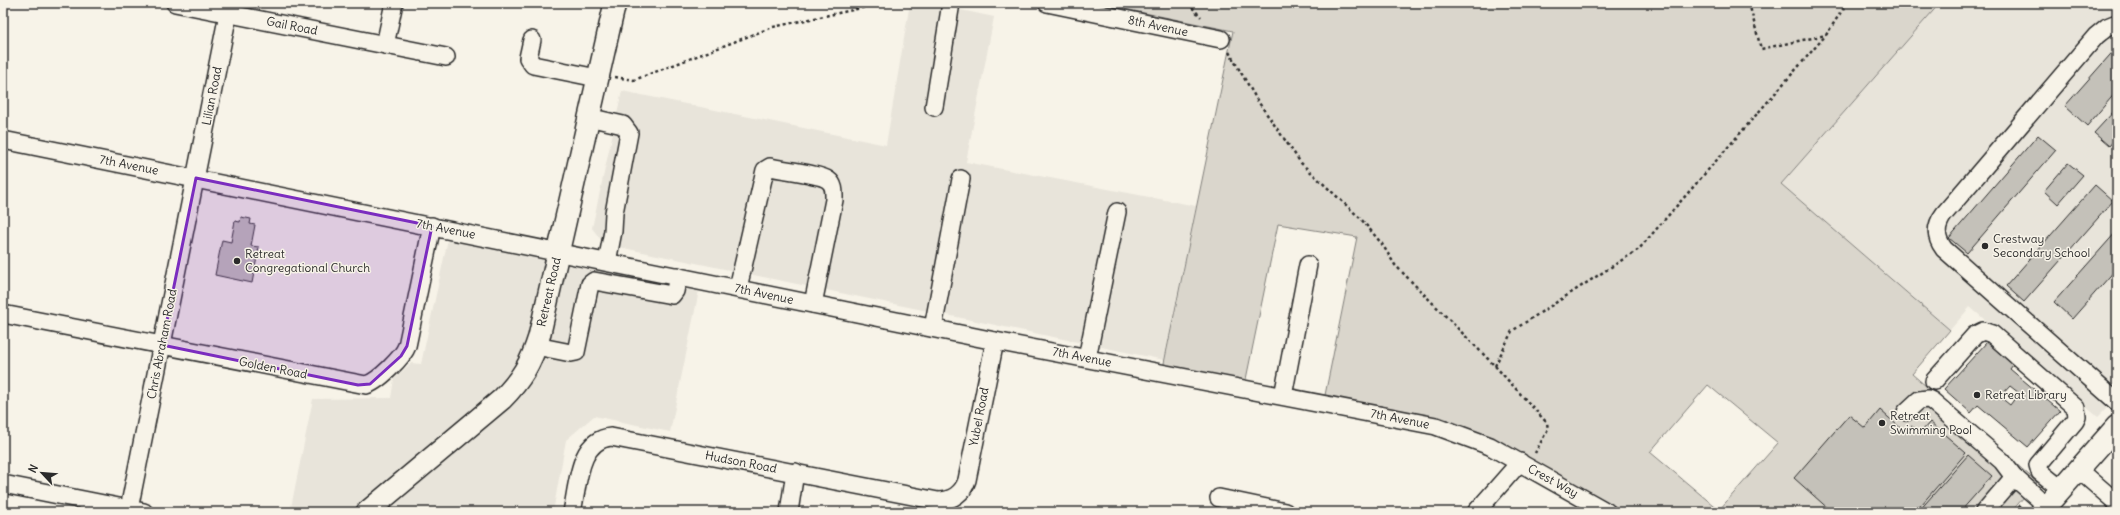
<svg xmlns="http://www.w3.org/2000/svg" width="2120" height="515" viewBox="0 0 2120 515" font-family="Delius,sans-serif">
	<rect width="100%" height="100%" fill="#f7f3e8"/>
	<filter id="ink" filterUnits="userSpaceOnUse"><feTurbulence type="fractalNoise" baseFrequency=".025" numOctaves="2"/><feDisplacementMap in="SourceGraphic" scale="8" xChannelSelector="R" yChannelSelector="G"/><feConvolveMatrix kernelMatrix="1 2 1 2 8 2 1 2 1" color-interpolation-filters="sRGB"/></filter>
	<g filter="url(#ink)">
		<g fill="#e8e4da">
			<polygon points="910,3 928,3 994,17 966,162 1196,206 1164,360 604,244 592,228 622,91 886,145"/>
			<polygon points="1940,3 2117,3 2117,398 2098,417 1970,307 1950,330 1781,184"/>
			<polygon points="450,230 701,281 670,432 594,416 566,440 553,512 290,512 313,399 391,398 394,379 411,363 421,364"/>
		</g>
		<path fill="#dad6cc" stroke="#82807c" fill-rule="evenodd" d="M1095 3H1940L1781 184 1950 330 1912 374 2037 482 2011 512H1618L1584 491 1491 444 1324 400 1357 237 1278 224 1245 384 1163 368 1233 31ZM1708 385 1778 443 1719 510 1650 452Z"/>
		<g fill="#c4c1b9" stroke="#2b2b2b" fill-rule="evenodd">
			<polygon points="2117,47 2117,91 2087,126 2065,106"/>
			<polygon points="2117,108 2117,137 2109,146 2094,133"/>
			<polygon points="2038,135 2056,150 1967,253 1949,238"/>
			<polygon points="2068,163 2083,175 2058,204 2044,191"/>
			<polygon points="2095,185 2113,201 2024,302 2006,286"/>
			<polygon points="241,217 251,219 250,224 255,225 251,246 259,247 252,283 215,275 222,240 231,242 235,221 240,222"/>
			<polygon points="2117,231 2117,268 2072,319 2054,302"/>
			<path d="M1987 342 2013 365 2010 369 2060 411 2028 447 1978 405 1971 413 1944 389ZM2010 386 2019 393 2010 405 2000 397Z"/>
			<polygon points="1880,410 1906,433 1911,426 1921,432 1930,422 1966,453 1915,512 1832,512 1794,478 1849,415 1865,428"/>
			<polygon points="1968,455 1992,476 1960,512 1918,512"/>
		</g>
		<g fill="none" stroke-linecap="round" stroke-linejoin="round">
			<defs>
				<g id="minor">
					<polyline points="175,3 446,57"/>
					<polyline points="1047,3 1221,39"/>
					<path d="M2117 23 2107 27 2096 36 1944 214C1935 226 1935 237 1944 249L2117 402"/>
					<polyline points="532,40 528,58 533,65 597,78"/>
					<polyline points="385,45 394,3"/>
					<polyline points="934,107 951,3"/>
					<polyline points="588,117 623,125 629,133 614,213 613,231 607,262"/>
					<polyline points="3,140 995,341 1436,426 1490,446 1607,512"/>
					<path d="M738 288 765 170 770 167C782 170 820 174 828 180 835 185 834 193 834 200L813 304"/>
					<path d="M3 314 366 385C378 382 403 357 407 346L432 226"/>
					<polyline points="933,328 961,179"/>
					<polyline points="536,346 571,353 576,352 590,284 594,281 672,295 675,291 678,276"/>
					<polyline points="1087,358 1117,212"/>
					<polyline points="1934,381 1975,335 1983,331 1992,334 2076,408 2077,417 2075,421 2038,465 2040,472 2061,489"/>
					<polyline points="1283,396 1308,265"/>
					<polyline points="1906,412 1919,400 1928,399 1932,401 2002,461 2014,477 2047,506"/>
					<polyline points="2078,469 2117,503"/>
					<polyline points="3,484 144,512"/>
					<polyline points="1219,498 1285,512"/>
					<polyline points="129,509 228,14"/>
					<path d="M572 512C578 486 578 440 611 437L938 501C952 501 963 493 967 480L995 341"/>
					<polyline points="789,512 795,472"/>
					<polyline points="1476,512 1520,462"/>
					<polyline points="1984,512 2014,477"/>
				</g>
				<g id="major">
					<path d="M367 512 502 399C521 380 531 363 539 337L615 3"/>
					<polyline points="2041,512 2117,426"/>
				</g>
			</defs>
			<use href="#minor" stroke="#2b2b2b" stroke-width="20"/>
			<use href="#major" stroke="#2b2b2b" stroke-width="24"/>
			<g stroke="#2b2b2b" stroke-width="2.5" stroke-dasharray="3 3" stroke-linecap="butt">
				<polyline points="1188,3 1201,17"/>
				<polyline points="1749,3 1761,49 1826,35"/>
				<polyline points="1229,52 1257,100 1301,163 1361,219 1382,244 1395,265 1495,366 1547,423 1548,429 1535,453"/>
				<polyline points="615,77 634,80 773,27 885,3"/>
				<polyline points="1495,366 1512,331 1639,249 1826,35 1847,3"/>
				<polyline points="2015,512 2021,505"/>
			</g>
			<use href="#minor" stroke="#f7f3e8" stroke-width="17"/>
			<use href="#major" stroke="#f7f3e8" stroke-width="21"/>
		</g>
	</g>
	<path fill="#7b2cbf" fill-opacity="0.2" stroke="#7b2cbf" stroke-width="3" stroke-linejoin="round" d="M196 178 432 226 407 346 401 356 370 384 358 385 162 345Z"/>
	<g fill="#2b2b2b" stroke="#f7f3e8" stroke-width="1.5">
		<circle cx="1985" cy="246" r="4"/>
		<circle cx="237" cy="261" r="4"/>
		<circle cx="1977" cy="395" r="4"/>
		<circle cx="1882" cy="423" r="4"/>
	</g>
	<g text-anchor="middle" stroke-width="3" stroke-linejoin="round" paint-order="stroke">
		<g font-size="12" fill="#2b2b2b" stroke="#f7f3e8">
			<text transform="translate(292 26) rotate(11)" y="4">Gail Road</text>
			<text transform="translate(1158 26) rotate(12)" y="4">8th Avenue</text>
			<text transform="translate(212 96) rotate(-79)" y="4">Lilian Road</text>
			<text transform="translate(129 165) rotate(11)" y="4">7th Avenue</text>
			<text transform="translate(446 229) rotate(11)" y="4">7th Avenue</text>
			<text transform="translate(549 292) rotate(-77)" y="4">Retreat Road</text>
			<text transform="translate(764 294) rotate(12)" y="4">7th Avenue</text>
			<text transform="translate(162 344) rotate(-79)" y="4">Chris Abraham Road</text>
			<text transform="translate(1082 357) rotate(11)" y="4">7th Avenue</text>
			<text transform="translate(273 368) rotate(11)" y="4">Golden Road</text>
			<text transform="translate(979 417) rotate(-79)" y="4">Yubel Road</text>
			<text transform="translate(1400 419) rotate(11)" y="4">7th Avenue</text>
			<text transform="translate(741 462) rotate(11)" y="4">Hudson Road</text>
			<text transform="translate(1553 481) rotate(29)" y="4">Crest Way</text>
		</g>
		<g font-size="12" fill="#2b2b2b" stroke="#f7f3e8" text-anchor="start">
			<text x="1993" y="243">Crestway<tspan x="1993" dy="14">Secondary School</tspan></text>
			<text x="245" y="258">Retreat<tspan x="245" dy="14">Congregational Church</tspan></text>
			<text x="1985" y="399">Retreat Library</text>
			<text x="1890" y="420">Retreat<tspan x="1890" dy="14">Swimming Pool</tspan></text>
		</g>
	</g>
	<rect width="2120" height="515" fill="none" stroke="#f7f3e8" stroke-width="16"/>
	<rect x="8" y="8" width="2104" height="499" fill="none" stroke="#2b2b2b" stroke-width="1.5" filter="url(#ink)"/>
	<g transform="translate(42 473) rotate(296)" stroke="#f7f3e8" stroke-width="3" paint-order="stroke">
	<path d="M0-3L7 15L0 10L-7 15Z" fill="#2b2b2b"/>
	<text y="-6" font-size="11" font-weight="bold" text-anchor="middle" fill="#2b2b2b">N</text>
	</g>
</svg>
